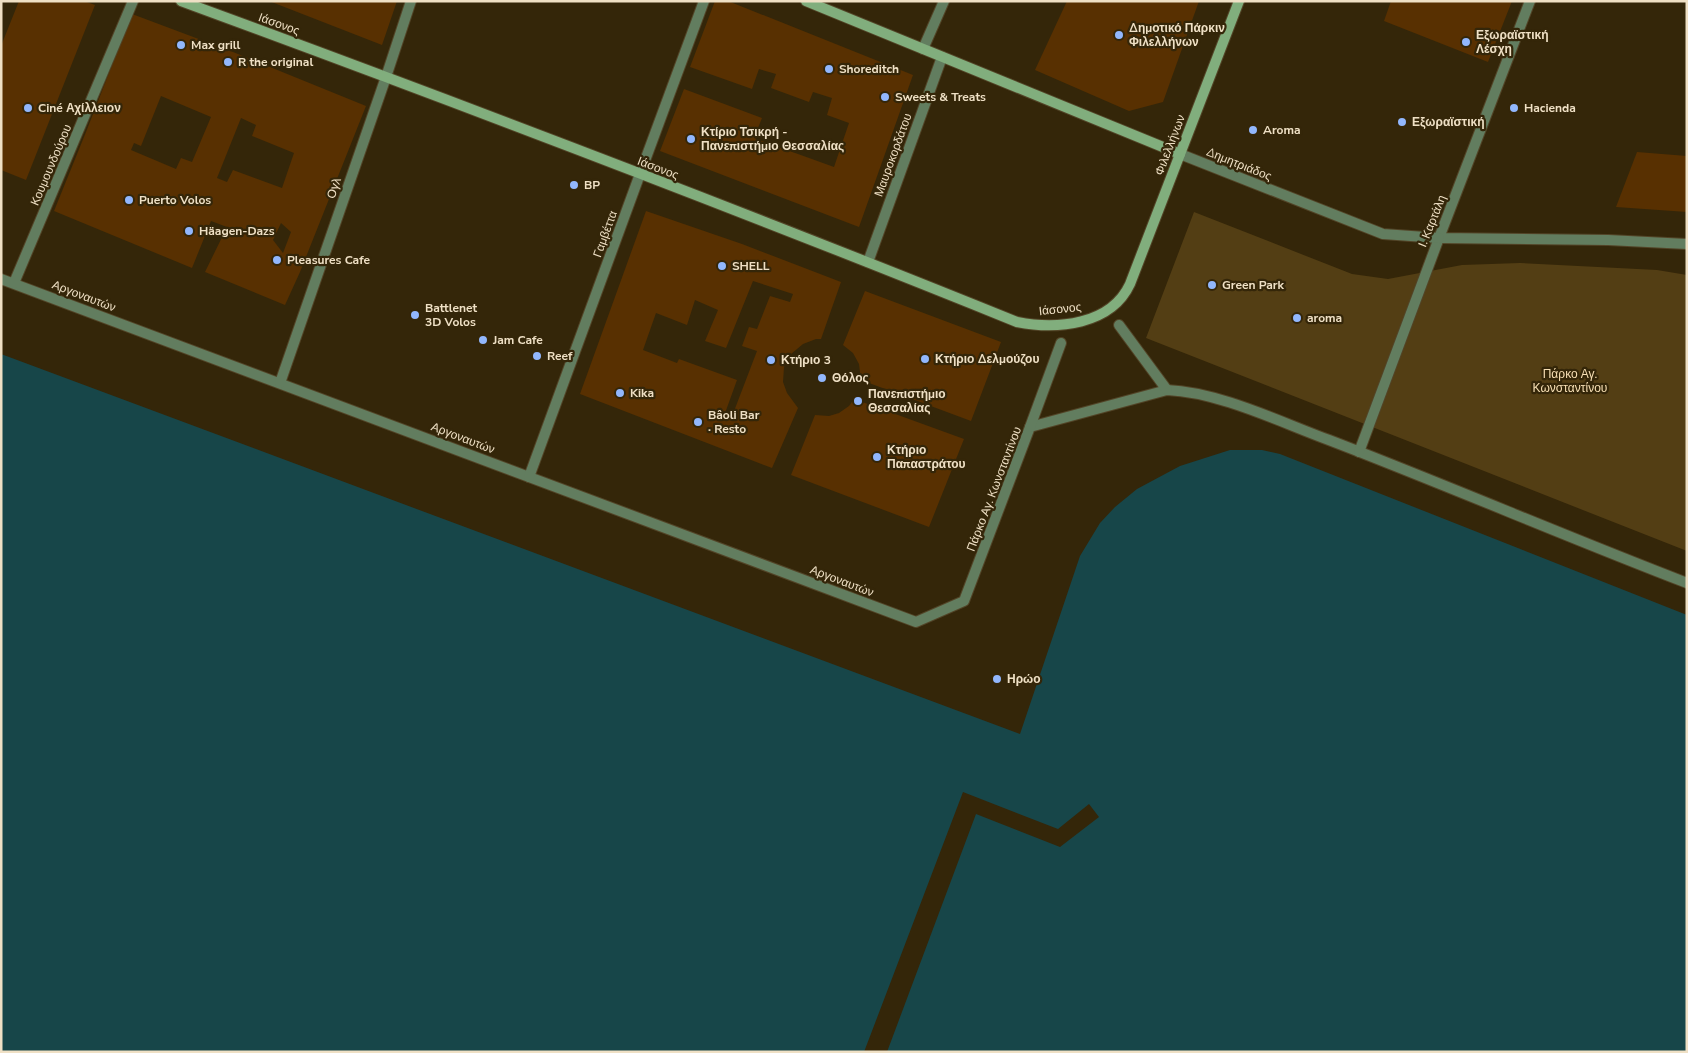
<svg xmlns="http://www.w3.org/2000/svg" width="1688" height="1053" viewBox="0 0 1688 1053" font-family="'Nunito Sans',sans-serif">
	<rect width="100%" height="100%" fill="#342609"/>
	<polygon fill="#533e14" points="1194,212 1352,274 1388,279 1462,265 1520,263 1657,270 1687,275 1687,551 1146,338"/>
	<polygon fill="#174649" points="1,354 1020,734 1080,556 1100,523 1115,507 1137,489 1180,466 1230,450 1262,450 1280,454 1687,615 1687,1052 1,1052"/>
	<polygon fill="#342609" points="963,792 1058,829 1089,804 1099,817 1060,847 976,814 887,1052 864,1052"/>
	<g fill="#583001" fill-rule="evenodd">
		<polygon points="19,1 84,1 95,5 26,180 1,170 1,46"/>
		<polygon points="269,1 397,1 382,45"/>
		<polygon points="715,1 728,1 913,75 859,227 660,151 684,89 762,118 754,138 834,167 849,123 827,115 832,98 813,92 809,102 771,88 776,74 759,69 752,89 690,67"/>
		<polygon points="1067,1 1199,1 1163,102 1129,111 1035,70"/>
		<polygon points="1391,1 1512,1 1488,62 1384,21"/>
		<path d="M132 14 228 50 366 106 300 272 285 305 205 272 227 227 211 221 192 268 54 211 86 132ZM161 96 211 117 192 162 181 158 176 169 131 150 134 143 141 146ZM241 118 256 125 252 136 294 153 282 188 233 170 227 182 217 178ZM281 223 291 232 283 253 273 240Z"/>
		<polygon points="1637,152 1687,156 1687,212 1616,207"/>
		<path d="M646 211 742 244 841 282 821 339H816L803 344 791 354 784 367 783 382 787 393 798 408 772 468 580 394ZM753 281 793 294 790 302 770 296 757 329 749 327 742 346 757 351 731 419 724 416 737 380 679 359 677 363 643 350 656 313 687 325 695 300 718 310 705 341 726 348Z"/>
		<polygon points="865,291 1001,342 971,421 861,380 859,364 853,353 843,345"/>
		<polygon points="854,399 964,439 929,527 791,475 815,415 829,416 839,413 849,406"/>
	</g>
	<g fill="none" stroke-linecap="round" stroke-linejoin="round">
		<defs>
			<g id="pedestrian">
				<path d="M1 279 916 622 964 601 1030 427 1167 390C1219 392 1280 422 1329 440 1449 486 1567 537 1687 583"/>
				<polyline points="14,283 133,1"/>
				<polyline points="1119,325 1167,390"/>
				<polyline points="280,383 386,77"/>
				<polyline points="1030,427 1061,343"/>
				<polyline points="1359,452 1439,238"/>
				<polyline points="529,477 640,174"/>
			</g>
			<g id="minor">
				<polyline points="1530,1 1439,238 1608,240 1687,244"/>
				<polyline points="923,49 944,1"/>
				<polyline points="386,77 411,1"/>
				<polyline points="640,174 704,1"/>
				<polyline points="868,262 942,57"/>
			</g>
			<polyline id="tertiary" points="1180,154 1383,234 1439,238"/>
			<g id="secondary">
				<path d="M181 1C461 104 740 210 1017 322 1057 330 1111 325 1130 284L1239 1"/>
				<polyline points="806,1 1180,154"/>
			</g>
		</defs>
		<use href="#pedestrian" stroke="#524427" stroke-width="12"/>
		<use href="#minor" stroke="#524427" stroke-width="12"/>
		<use href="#tertiary" stroke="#524427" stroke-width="12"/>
		<use href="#secondary" stroke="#524427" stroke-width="12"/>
		<use href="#pedestrian" stroke="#627d5f" stroke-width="10"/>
		<use href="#minor" stroke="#627d5f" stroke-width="10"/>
		<use href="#tertiary" stroke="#627d5f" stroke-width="10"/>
		<use href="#secondary" stroke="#81ae7d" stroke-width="10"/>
	</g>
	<g fill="#92b7fd" stroke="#342609" stroke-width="2">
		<circle cx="1119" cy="35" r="5"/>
		<circle cx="1466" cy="42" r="5"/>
		<circle cx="181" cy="45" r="5"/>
		<circle cx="228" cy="62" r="5"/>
		<circle cx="829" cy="69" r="5"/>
		<circle cx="885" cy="97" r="5"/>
		<circle cx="28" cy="108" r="5"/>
		<circle cx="1514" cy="108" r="5"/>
		<circle cx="1402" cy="122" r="5"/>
		<circle cx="1253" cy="130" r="5"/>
		<circle cx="691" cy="139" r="5"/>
		<circle cx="574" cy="185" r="5"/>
		<circle cx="129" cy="200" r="5"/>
		<circle cx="189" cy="231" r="5"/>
		<circle cx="277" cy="260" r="5"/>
		<circle cx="722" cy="266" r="5"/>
		<circle cx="1212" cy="285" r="5"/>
		<circle cx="415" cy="315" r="5"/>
		<circle cx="1297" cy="318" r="5"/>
		<circle cx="483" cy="340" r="5"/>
		<circle cx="537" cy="356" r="5"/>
		<circle cx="925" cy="359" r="5"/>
		<circle cx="771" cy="360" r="5"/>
		<circle cx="822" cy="378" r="5"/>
		<circle cx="620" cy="393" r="5"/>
		<circle cx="858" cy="401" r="5"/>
		<circle cx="698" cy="422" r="5"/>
		<circle cx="877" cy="457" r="5"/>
		<circle cx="997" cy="679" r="5"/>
	</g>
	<g text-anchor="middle" stroke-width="4.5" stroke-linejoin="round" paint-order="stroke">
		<g font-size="12" fill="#efe0c5" stroke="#342609">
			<text transform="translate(279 24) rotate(20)" y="4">Ιάσονος</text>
			<text transform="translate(1170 145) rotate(-69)" y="4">Φιλελλήνων</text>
			<text transform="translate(893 155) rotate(-70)" y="4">Μαυροκορδάτου</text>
			<text transform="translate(1239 164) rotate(22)" y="4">Δημητριάδος</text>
			<text transform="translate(51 165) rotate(-67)" y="4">Κουμουνδούρου</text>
			<text transform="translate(658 168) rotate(21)" y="4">Ιάσονος</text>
			<text transform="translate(334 188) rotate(-71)" y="4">Ογλ</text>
			<text transform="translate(1432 221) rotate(-68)" y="4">Ι. Καρτάλη</text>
			<text transform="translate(605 234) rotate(-70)" y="4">Γαμβέττα</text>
			<text transform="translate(84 296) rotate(21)" y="4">Αργοναυτών</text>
			<text transform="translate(1060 309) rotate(-6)" y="4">Ιάσονος</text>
			<text transform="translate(463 438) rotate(21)" y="4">Αργοναυτών</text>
			<text transform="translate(994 489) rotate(-69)" y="4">Πάρκο Αγ. Κωνσταντίνου</text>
			<text transform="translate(842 581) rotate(21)" y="4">Αργοναυτών</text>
		</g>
		<g font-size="12" font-weight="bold" fill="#efe0c5" stroke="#342609" text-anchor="start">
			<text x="1129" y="32">Δημοτικό Πάρκιν<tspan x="1129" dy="14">Φιλελλήνων</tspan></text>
			<text x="1476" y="39">Εξωραϊστική<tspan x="1476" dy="14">Λέσχη</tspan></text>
			<text x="191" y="49">Max grill</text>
			<text x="238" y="66">R the original</text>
			<text x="839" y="73">Shoreditch</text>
			<text x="895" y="101">Sweets &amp; Treats</text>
			<text x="38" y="112">Ciné Αχίλλειον</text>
			<text x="1524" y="112">Hacienda</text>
			<text x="1412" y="126">Εξωραϊστική</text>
			<text x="1263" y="134">Aroma</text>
			<text x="701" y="136">Κτίριο Τσικρή -<tspan x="701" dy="14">Πανεπιστήμιο Θεσσαλίας</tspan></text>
			<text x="584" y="189">BP</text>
			<text x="139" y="204">Puerto Volos</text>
			<text x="199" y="235">Häagen-Dazs</text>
			<text x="287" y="264">Pleasures Cafe</text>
			<text x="732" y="270">SHELL</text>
			<text x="1222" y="289">Green Park</text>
			<text x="425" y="312">Battlenet<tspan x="425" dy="14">3D Volos</tspan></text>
			<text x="1307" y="322">aroma</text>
			<text x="493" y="344">Jam Cafe</text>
			<text x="547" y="360">Reef</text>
			<text x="935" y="363">Κτήριο Δελμούζου</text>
			<text x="781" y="364">Κτήριο 3</text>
			<text x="832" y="382">Θόλος</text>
			<text x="630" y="397">Kika</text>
			<text x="868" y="398">Πανεπιστήμιο<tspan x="868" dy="14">Θεσσαλίας</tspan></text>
			<text x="708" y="419">Bâoli Bar<tspan x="708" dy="14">· Resto</tspan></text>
			<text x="887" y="454">Κτήριο<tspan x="887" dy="14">Παπαστράτου</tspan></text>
			<text x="1007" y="683">Ηρώο</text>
		</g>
		<g font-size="12" fill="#f7dfb4" stroke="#342609">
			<text x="1570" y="378">Πάρκο Αγ.<tspan x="1570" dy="14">Κωνσταντίνου</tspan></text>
		</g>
	</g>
	<rect width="1688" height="1053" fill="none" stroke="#efe0c5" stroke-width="5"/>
</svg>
